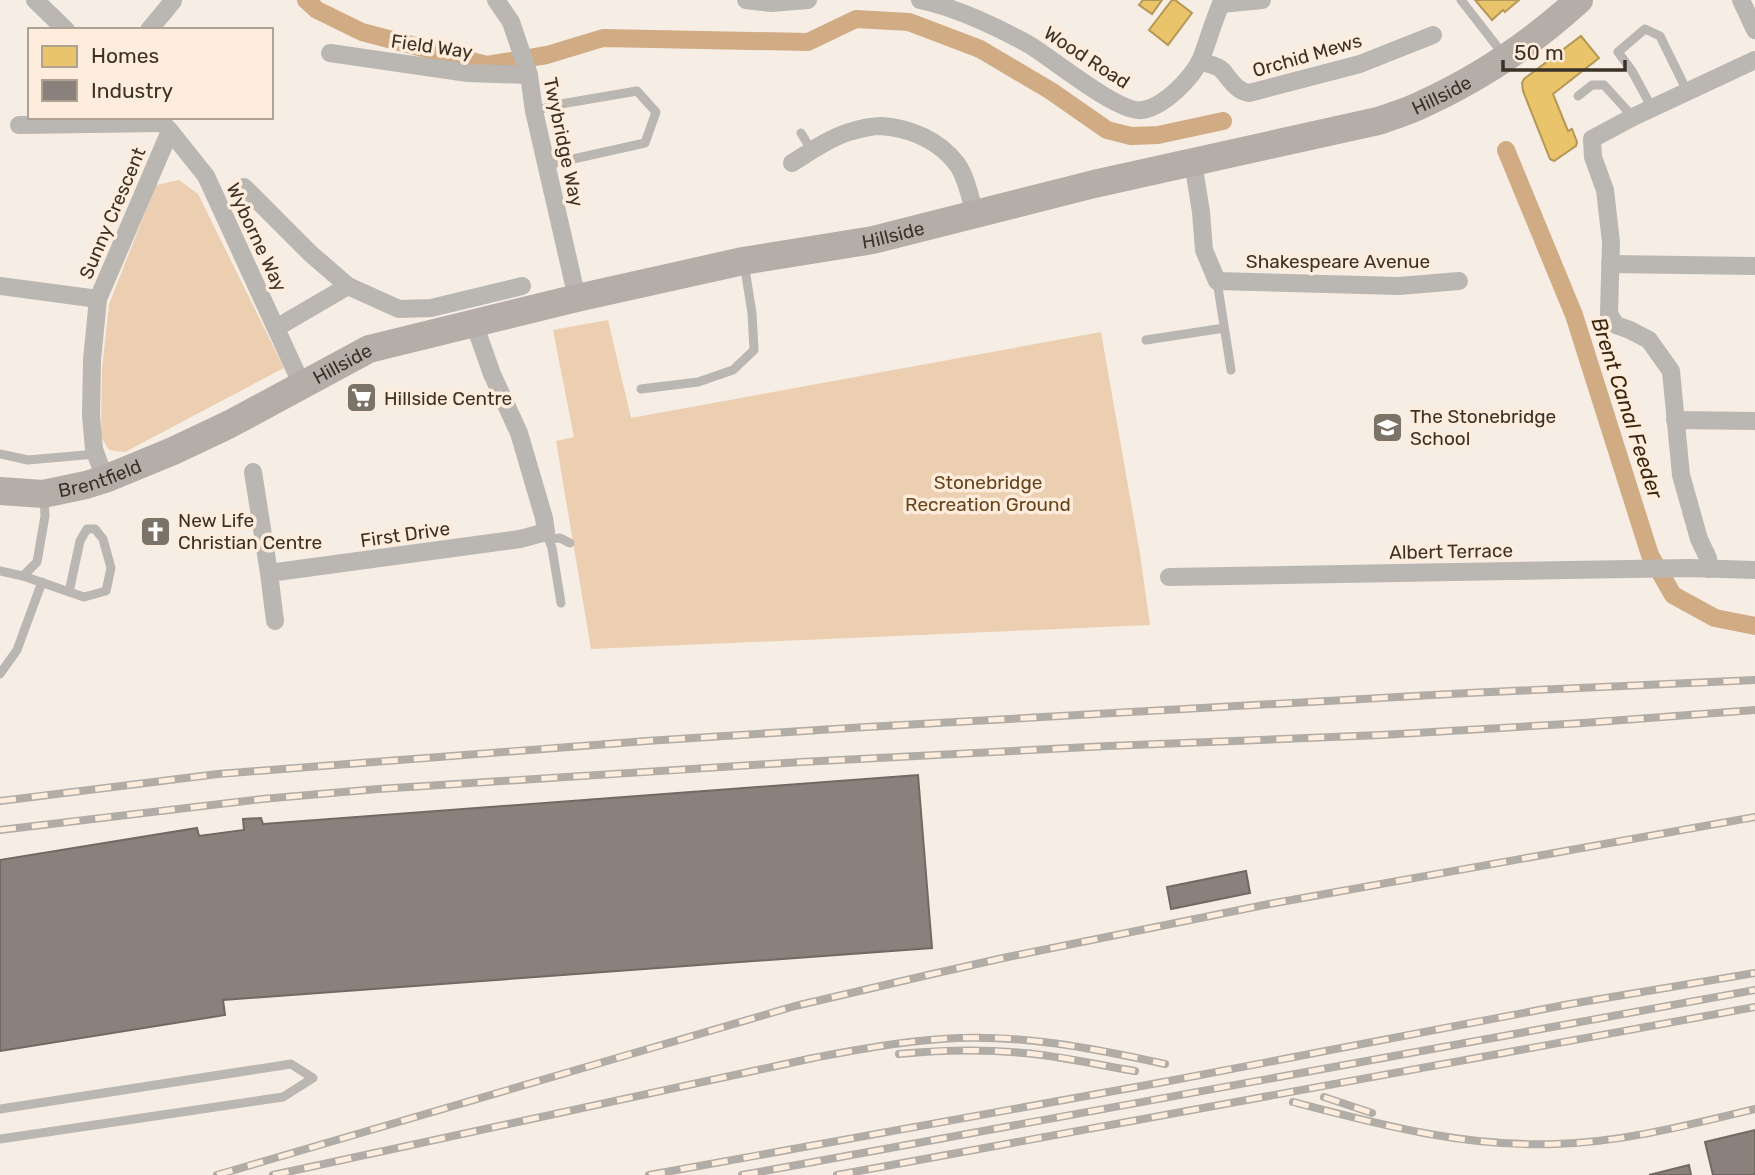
<svg xmlns="http://www.w3.org/2000/svg" width="1755" height="1175" viewBox="0 0 1755 1175" font-family="Rubik,sans-serif">
	<rect width="100%" height="100%" fill="#f6ede4"/>
	<g fill="#eccfb0">
		<polygon points="179,180 198,194 284,368 125,452 109,450 101,437 102,369 109,304 156,185"/>
		<polygon points="608,320 631,418 1101,332 1140,554 1150,625 591,649 556,441 574,437 553,330"/>
	</g>
	<g fill="#e9c46a" stroke="#b59856" stroke-width="2">
		<polygon points="1143,0 1162,0 1152,14 1139,5"/>
		<polygon points="1172,0 1175,0 1192,13 1168,45 1149,30"/>
		<polygon points="1475,0 1519,0 1505,12 1503,10 1492,20"/>
		<polygon points="1581,36 1599,58 1553,94 1568,131 1572,129 1577,142 1576,146 1554,161 1550,159 1523,91 1522,83 1524,79"/>
	</g>
	<g fill="#8a817c" stroke="#726962" stroke-width="2">
		<polygon points="918,775 932,948 223,1000 225,1015 0,1051 0,860 197,828 199,836 244,830 243,819 261,818 263,824"/>
		<polygon points="1246,871 1250,893 1171,909 1167,887"/>
		<polygon points="1755,1130 1755,1175 1713,1175 1705,1142"/>
		<polygon points="1689,1165 1691,1175 1649,1175"/>
	</g>
	<g fill="none" stroke-linecap="round" stroke-linejoin="round">
		<g stroke="#d0ab83" stroke-width="18">
			<polyline points="306,0 317,10 362,32 487,65 547,55 603,38 808,42 856,19 909,22 980,49 1051,91 1107,130 1131,136 1158,135 1223,121"/>
			<polyline points="1506,150 1574,315 1650,555 1673,595 1715,618 1755,626"/>
		</g>
		<g stroke="#bab6b1" stroke-width="9">
			<polyline points="1461,0 1503,54"/>
			<polyline points="1578,96 1592,85 1604,85 1633,117"/>
			<polyline points="1652,108 1632,71 1618,52 1645,29 1660,36 1687,91"/>
			<polyline points="534,111 555,105 637,91 656,112 645,143 546,165"/>
			<polyline points="801,133 812,151"/>
			<polyline points="1217,281 1231,370"/>
			<polyline points="1146,340 1224,328"/>
			<polyline points="641,389 698,382 733,370 754,350 752,313 744,263"/>
			<polyline points="0,454 28,460 96,454"/>
			<polyline points="546,532 552,548 561,603"/>
			<polyline points="548,539 560,538 570,543"/>
			<polyline points="0,571 23,576 37,562 45,516 44,496"/>
			<polyline points="23,576 84,597 106,591 111,568 103,539 95,529 87,529 80,541 69,592"/>
			<polyline points="0,674 17,650 42,582"/>
			<polyline points="0,1109 291,1064 313,1078 283,1097 0,1139"/>
		</g>
		<g stroke="#bab6b1" stroke-width="18">
			<polyline points="35,0 66,30"/>
			<polyline points="496,0 511,22 529,75 534,111 577,298"/>
			<polyline points="746,0 771,3 808,0"/>
			<path d="M920 0C958 8 995 26 1028 44 1052 58 1119 114 1142 110 1164 107 1192 78 1201 59 1208 41 1213 22 1221 4"/>
			<polyline points="1741,0 1755,30"/>
			<polyline points="1221,4 1262,0"/>
			<polyline points="149,30 173,1"/>
			<polyline points="330,53 468,73 529,75"/>
			<path d="M1200 61C1207 64 1217 65 1222 70 1230 79 1236 91 1249 93L1360 64 1433 35"/>
			<polyline points="157,117 170,131 206,176 302,385"/>
			<polyline points="19,125 162,123"/>
			<polyline points="1193,162 1201,212 1204,250 1217,281 1399,286 1459,281"/>
			<path d="M792 163C810 152 829 138 849 132 859 129 872 126 881 126 910 128 939 140 957 164 967 178 970 198 975 214"/>
			<polyline points="244,187 311,254 348,286 399,309 431,308 522,286"/>
			<polyline points="1610,264 1755,266"/>
			<polyline points="0,286 98,299"/>
			<polyline points="276,328 348,286"/>
			<polyline points="1675,420 1755,421"/>
			<polyline points="253,472 269,573 520,539 546,532 544,518 519,433 492,374 474,323"/>
			<polyline points="105,479 94,449 91,416 92,360 98,299 170,131"/>
			<polyline points="1709,569 1708,558 1699,539 1681,475 1671,371 1649,340 1630,330 1616,325 1609,314 1611,242 1605,190 1593,157 1592,139 1633,117 1755,60"/>
			<polyline points="269,573 275,621"/>
			<polyline points="1169,577 1689,568 1755,570"/>
		</g>
		<path stroke="#b5ada7" stroke-width="28" id="s1" d="M0 491 43 494 86 485 105 479 173 451 230 424 369 349 577 298 743 261 873 240 1094 184 1378 121C1393 116 1409 111 1423 104 1480 78 1533 42 1579 0"/>
		<defs>
			<g id="rail">
				<polyline points="0,801 218,774 646,741 866,727 1468,693 1755,680"/>
				<polyline points="0,830 262,799 378,789 801,762 1108,746 1381,735 1583,723 1755,710"/>
				<path d="M899 1054C941 1050 982 1049 1023 1053 1061 1056 1098 1065 1135 1071"/>
				<polyline points="1324,1097 1372,1113"/>
				<path d="M1293 1102C1381 1125 1463 1147 1555 1144 1624 1142 1689 1125 1755 1109"/>
				<polyline points="217,1175 795,1006 928,975 1003,958 1269,904 1755,817"/>
				<path d="M273 1175 813 1058C856 1050 898 1042 941 1039 1017 1033 1092 1048 1165 1064"/>
				<polyline points="649,1175 1169,1081 1570,1004 1755,973"/>
				<polyline points="742,1175 1755,990"/>
				<polyline points="837,1175 1755,1007"/>
			</g>
		</defs>
		<use href="#rail" stroke="#b1aca5" stroke-width="8"/>
		<use href="#rail" stroke="#feeddc" stroke-width="5" stroke-dasharray="16" stroke-linecap="butt"/>
	</g>
	<defs>
		<symbol id="supermarket-square" viewBox="-11 -11 22 22"><rect x="-9" y="-9" width="18" height="18" rx="4" fill="#7c7368" stroke="#feeddc"/><path d="M-6-5.5h2.5l.6 2H6L4.5 2H-2.5L-4.4-4H-6ZM-1.5 3.2a1.3 1.3 0 1 0 .1 0ZM3 3.2a1.3 1.3 0 1 0 .1 0Z" fill="#fff"/></symbol>
		<symbol id="school-square" viewBox="-11 -11 22 22"><rect x="-9" y="-9" width="18" height="18" rx="4" fill="#7c7368" stroke="#feeddc"/><path d="M0-5L7-2L0 1L-7-2ZM-4 1L0 2.5L4 1V4Q0 6-4 4Z" fill="#fff"/></symbol>
		<symbol id="church-square" viewBox="-11 -11 22 22"><rect x="-9" y="-9" width="18" height="18" rx="4" fill="#7c7368" stroke="#feeddc"/><path d="M-1.2-6h2.4v3.5h3.3v2.4h-3.3V6h-2.4V-.1h-3.3v-2.4h3.3Z" fill="#fff"/></symbol>
	</defs>
	<g fill-rule="evenodd">
		<use href="#supermarket-square" x="344" y="380" width="35" height="35"/>
		<use href="#school-square" x="1370" y="410" width="35" height="35"/>
		<use href="#church-square" x="138" y="514" width="35" height="35"/>
	</g>
	<g text-anchor="middle" stroke-width="7" stroke-linejoin="round" paint-order="stroke">
		<g font-size="19" fill="#3b3126" stroke="#feeddc">
			<text transform="translate(432 46) rotate(8)" y="7">Field Way</text>
			<text transform="translate(1307 55) rotate(-16)" y="7">Orchid Mews</text>
			<text transform="translate(1087 57) rotate(33)" y="7">Wood Road</text>
			<text dy="7" stroke="none"><textPath href="#s1" startOffset="1505">Hillside</textPath></text>
			<text transform="translate(564 142) rotate(78)" y="7">Twybridge Way</text>
			<text transform="translate(112 213) rotate(-67)" y="7">Sunny Crescent</text>
			<text dy="7" stroke="none"><textPath href="#s1" startOffset="938">Hillside</textPath></text>
			<text transform="translate(257 237) rotate(65)" y="7">Wyborne Way</text>
			<text x="1338" y="268">Shakespeare Avenue</text>
			<text dy="7" stroke="none"><textPath href="#s1" startOffset="371">Hillside</textPath></text>
			<text dy="7" stroke="none"><textPath href="#s1" startOffset="102">Brentfield</textPath></text>
			<text transform="translate(405 534) rotate(-8)" y="7">First Drive</text>
			<text transform="translate(1451 551) rotate(-1)" y="7">Albert Terrace</text>
		</g>
		<g font-size="19" fill="#3b3126" stroke="#feeddc" text-anchor="start">
			<text x="384" y="405">Hillside Centre</text>
			<text x="1410" y="423">The Stonebridge<tspan x="1410" dy="22">School</tspan></text>
			<text x="178" y="527">New Life<tspan x="178" dy="22">Christian Centre</tspan></text>
		</g>
		<g font-size="19" fill="#67441b" stroke="#feeddc">
			<text x="988" y="489">Stonebridge<tspan x="988" dy="22">Recreation Ground</tspan></text>
		</g>
		<g font-size="21" font-style="italic" fill="#3b260e" stroke="#feeddc">
			<text transform="translate(1627 408) rotate(72)" y="7">Brent Canal Feeder</text>
		</g>
	</g>
	<rect x="28" y="28" width="245" height="91" fill="#feeddc" stroke="#b0a293" stroke-width="2"/>
	<rect x="42" y="46" width="35" height="21" fill="#e9c46a" stroke="#b0a293" stroke-width="2"/>
	<text x="91" y="63" font-size="21" fill="#3b3126">Homes</text>
	<rect x="42" y="80" width="35" height="21" fill="#8a817c" stroke="#b0a293" stroke-width="2"/>
	<text x="91" y="98" font-size="21" fill="#3b3126">Industry</text>
	<path d="M1503 60v10h122v-10" fill="none" stroke="#3b3126" stroke-width="3.5"/>
	<text x="1514" y="60" font-size="21" fill="#3b3126" stroke="#feeddc" stroke-width="5" paint-order="stroke">50 m</text>
</svg>
